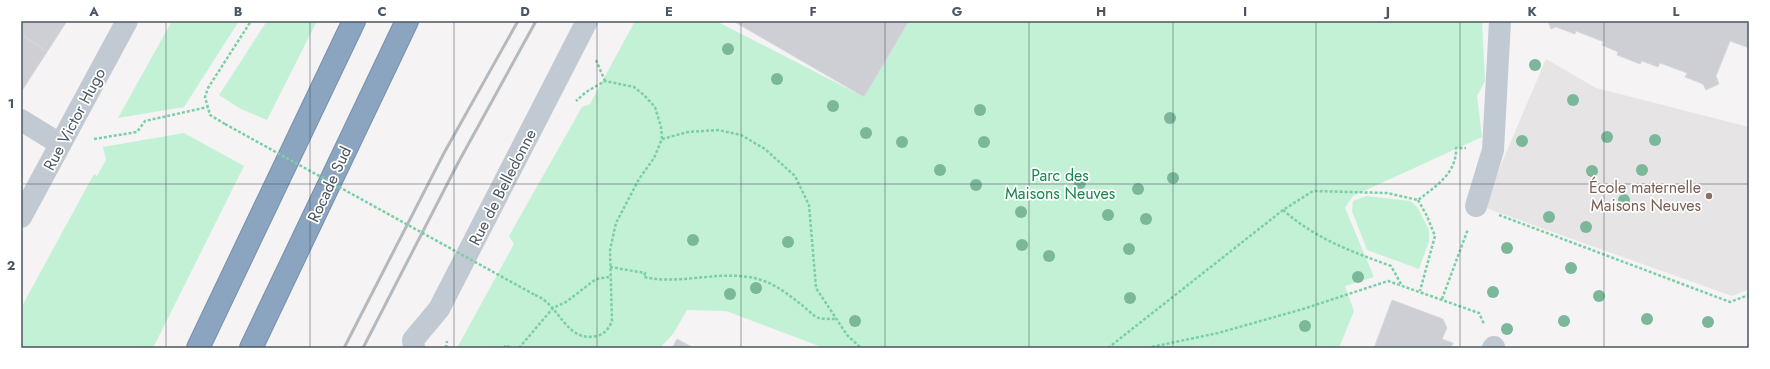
<svg xmlns="http://www.w3.org/2000/svg" width="1770" height="369" viewBox="0 0 1770 369" font-family="Jost,sans-serif">
	<rect width="100%" height="100%" fill="#f5f3f3"/>
	<polygon fill="#e6e4e5" points="1546,59 1596,88 1749,127 1749,289 1732,296 1483,207"/>
	<g fill="#c3f1d5">
		<polygon points="172,21 239,21 184,107 118,118"/>
		<polygon points="267,21 317,21 267,120 241,109 219,95"/>
		<polygon points="635,21 716,21 864,97 909,21 1482,21 1485,81 1477,96 1482,137 1353,196 1345,208 1374,277 1345,286 1354,311 1339,348 824,348 726,311 687,310 673,334 660,348 457,348 514,244 509,236 582,107 590,104"/>
		<polygon points="184,133 244,166 153,348 21,348 21,308 94,174 97,176 106,160 103,147"/>
		<polygon points="1366,196 1410,201 1418,208 1429,230 1429,241 1419,269 1367,250 1352,211 1353,201"/>
	</g>
	<g fill="#cdcfd5" stroke="#d7d9de">
		<polygon points="21,21 67,21 47,52 21,34"/>
		<polygon points="733,21 909,21 864,97"/>
		<polygon points="1548,21 1742,21 1749,24 1749,48 1730,41 1716,76 1719,84 1706,90 1703,84 1685,77 1687,73 1660,63 1658,67 1642,61 1640,64 1617,55 1618,52 1602,45 1604,42 1576,31 1575,34 1556,27 1551,29"/>
		<polygon points="21,34 47,52 21,92"/>
		<polygon points="1392,300 1443,319 1447,328 1442,339 1453,343 1451,348 1374,348"/>
		<polygon points="677,339 694,348 672,348"/>
	</g>
	<g fill="none" stroke-linecap="round" stroke-linejoin="round">
		<defs>
			<g id="highway">
				<polyline points="198,348 354,21"/>
				<polyline points="251,348 407,21"/>
			</g>
		</defs>
		<use href="#highway" stroke="#7690ad" stroke-width="24"/>
		<g stroke="#7ad0a6" stroke-width="2.5" stroke-dasharray="3 2" stroke-linecap="butt">
			<polyline points="596,60 605,81"/>
			<polyline points="225,124 210,115 205,97 208,88 251,21"/>
			<polyline points="94,139 137,132 145,121 208,107"/>
			<polyline points="662,139 688,132 718,130 741,135 765,149 795,176 809,205 816,288 847,335 861,348"/>
			<polyline points="1418,200 1427,216 1435,236 1420,291"/>
			<path d="M1283 210C1316 239 1350 251 1391 266L1401 284"/>
			<polyline points="1499,215 1730,302 1749,295"/>
			<path d="M610 267 645 273 644 277C683 286 726 267 764 281 778 286 790 296 802 305 807 309 814 317 819 318 824 319 830 319 835 319"/>
			<path d="M535 295C561 305 565 343 597 336 605 334 609 328 612 321L610 250 616 223 639 179 654 158 662 139 661 127 655 107 644 95 634 87 605 81 586 92 576 101"/>
			<polyline points="1442,299 1468,229"/>
			<polyline points="446,348 447,341"/>
			<polyline points="504,348 506,345 511,348"/>
			<polyline points="519,348 553,308 566,302 596,279 609,277"/>
			<path d="M1108 348 1283 210 1313 191 1387 193 1418 200C1436 186 1457 173 1456 148H1466"/>
			<polyline points="1147,348 1218,333 1303,309 1388,281 1479,313 1484,324"/>
		</g>
		<g stroke="#c1cad2" stroke-width="22">
			<polyline points="21,120 60,144"/>
			<polyline points="1476,206 1493,150 1500,21"/>
			<polyline points="21,217 127,21"/>
			<polyline points="414,348 413,340 439,309 587,21"/>
			<polyline points="1493,348 1494,347"/>
		</g>
		<use href="#highway" stroke="#8ba5c1" stroke-width="22"/>
		<g stroke="#b5b8bd" stroke-width="3">
			<polyline points="344,348 444,153 518,21"/>
			<polyline points="363,348 458,163 536,21"/>
		</g>
		<polyline stroke="#7ad0a6" stroke-width="2.5" stroke-dasharray="3 2" stroke-linecap="butt" points="225,124 535,295"/>
	</g>
	<g fill="#7bb799">
		<circle cx="728" cy="49" r="6"/>
		<circle cx="1535" cy="65" r="6"/>
		<circle cx="777" cy="79" r="6"/>
		<circle cx="1573" cy="100" r="6"/>
		<circle cx="833" cy="106" r="6"/>
		<circle cx="980" cy="110" r="6"/>
		<circle cx="1170" cy="118" r="6"/>
		<circle cx="866" cy="133" r="6"/>
		<circle cx="1607" cy="137" r="6"/>
		<circle cx="1655" cy="140" r="6"/>
		<circle cx="1522" cy="141" r="6"/>
		<circle cx="902" cy="142" r="6"/>
		<circle cx="984" cy="142" r="6"/>
		<circle cx="940" cy="170" r="6"/>
		<circle cx="1642" cy="170" r="6"/>
		<circle cx="1592" cy="171" r="6"/>
		<circle cx="1173" cy="178" r="6"/>
		<circle cx="1080" cy="183" r="6"/>
		<circle cx="976" cy="185" r="6"/>
		<circle cx="1138" cy="189" r="6"/>
		<circle cx="1624" cy="200" r="6"/>
		<circle cx="1021" cy="212" r="6"/>
		<circle cx="1108" cy="215" r="6"/>
		<circle cx="1549" cy="217" r="6"/>
		<circle cx="1146" cy="219" r="6"/>
		<circle cx="1586" cy="227" r="6"/>
		<circle cx="693" cy="240" r="6"/>
		<circle cx="788" cy="242" r="6"/>
		<circle cx="1022" cy="245" r="6"/>
		<circle cx="1507" cy="248" r="6"/>
		<circle cx="1129" cy="249" r="6"/>
		<circle cx="1049" cy="256" r="6"/>
		<circle cx="1571" cy="268" r="6"/>
		<circle cx="1358" cy="277" r="6"/>
		<circle cx="756" cy="288" r="6"/>
		<circle cx="1493" cy="292" r="6"/>
		<circle cx="730" cy="294" r="6"/>
		<circle cx="1599" cy="296" r="6"/>
		<circle cx="1130" cy="298" r="6"/>
		<circle cx="1647" cy="319" r="6"/>
		<circle cx="855" cy="321" r="6"/>
		<circle cx="1564" cy="321" r="6"/>
		<circle cx="1708" cy="322" r="6"/>
		<circle cx="1305" cy="326" r="6"/>
		<circle cx="1507" cy="329" r="6"/>
	</g>
	<path fill="none" stroke="#4a5661" stroke-width="1" stroke-opacity="0.55" d="M166 21V348M310 21V348M454 21V348M597 21V348M741 21V348M885 21V348M1029 21V348M1173 21V348M1316 21V348M1460 21V348M1604 21V348M21 184H1749"/>
	<circle fill="#8d6e63" stroke="#fff" stroke-width="1.5" cx="1709" cy="196" r="4"/>
	<g text-anchor="middle" stroke-width="3.5" stroke-linejoin="round" paint-order="stroke">
		<g font-size="16" fill="#4a5661" stroke="#fff">
			<text transform="translate(74 119) rotate(-62)" y="6">Rue Victor Hugo</text>
			<text transform="translate(329 184) rotate(-65)" y="6">Rocade Sud</text>
			<text transform="translate(502 187) rotate(-63)" y="6">Rue de Belledonne</text>
		</g>
		<g font-size="16" fill="#17864f" stroke="#fff">
			<text x="1060" y="181">Parc des<tspan x="1060" dy="18">Maisons Neuves</tspan></text>
		</g>
		<g font-size="16" fill="#785e54" stroke="#fff" text-anchor="end">
			<text x="1701" y="193">École maternelle<tspan x="1701" dy="18">Maisons Neuves</tspan></text>
		</g>
	</g>
	<rect width="1770" height="369" fill="none" stroke="#ffffff" stroke-width="44"/>
	<rect x="22" y="22" width="1726" height="325" fill="none" stroke="#4a5661" stroke-width="1.5"/>
	<g font-size="13" text-anchor="middle" font-weight="bold" fill="#4a5661">
		<text x="94" y="16">A</text>
		<text x="238" y="16">B</text>
		<text x="382" y="16">C</text>
		<text x="525" y="16">D</text>
		<text x="669" y="16">E</text>
		<text x="813" y="16">F</text>
		<text x="957" y="16">G</text>
		<text x="1101" y="16">H</text>
		<text x="1245" y="16">I</text>
		<text x="1388" y="16">J</text>
		<text x="1532" y="16">K</text>
		<text x="1676" y="16">L</text>
		<text x="11" y="108">1</text>
		<text x="11" y="270">2</text>
	</g>
</svg>
